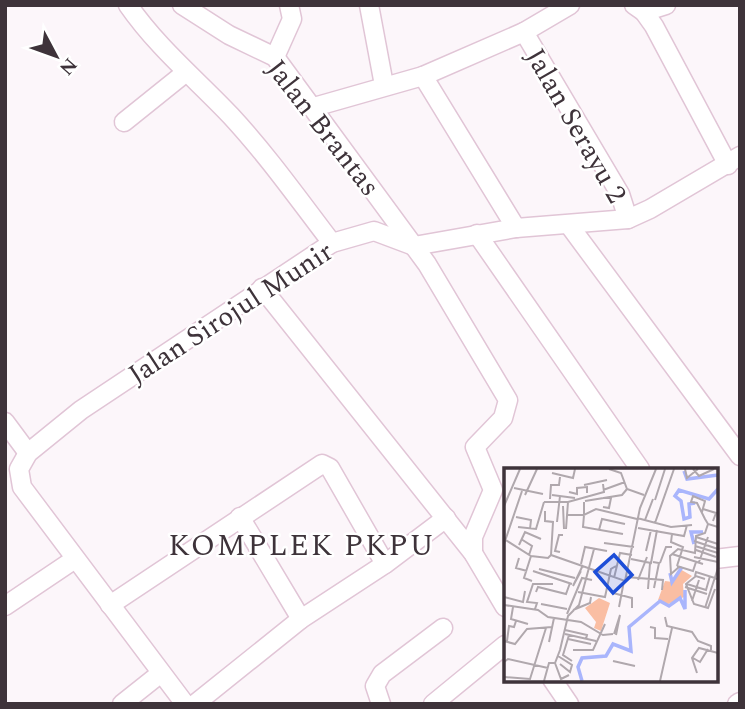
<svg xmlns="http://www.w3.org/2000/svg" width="745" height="709" viewBox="0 0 745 709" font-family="Spectral,serif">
	<rect width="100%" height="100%" fill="#fcf6fa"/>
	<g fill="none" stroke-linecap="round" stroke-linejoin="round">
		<defs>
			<g id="street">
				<path d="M128 5C158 48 196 79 231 116 268 156 299 200 332 243"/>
				<polyline points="182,5 229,35 275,57 427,264 508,400 503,418 475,447 493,490 473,537 473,553"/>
				<polyline points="369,5 384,85"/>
				<polyline points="634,5 644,12 654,26 728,165"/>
				<polyline points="644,12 666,5"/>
				<polyline points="524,32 620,194 628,219"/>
				<polyline points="275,57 292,19 289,5"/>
				<polyline points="423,76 516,228"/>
				<polyline points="314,107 423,76 524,32 570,5"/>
				<polyline points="124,122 185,73"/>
				<polyline points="569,225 740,456"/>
				<polyline points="477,234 640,469"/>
				<polyline points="262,288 473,553 505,607"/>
				<polyline points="5,422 28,453"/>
				<polyline points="240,517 301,619"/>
				<polyline points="715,559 740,556"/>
				<polyline points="110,605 322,464 330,468 385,564"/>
				<polyline points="5,606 75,559"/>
				<polyline points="552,679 569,704"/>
				<polyline points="122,704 161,673"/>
				<polyline points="185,704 22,487 19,469 28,453 81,410 332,243 374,231 414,246 516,228 628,219 650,209 740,156"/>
				<polyline points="195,704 301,619 385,564 446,518"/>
				<polyline points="381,704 375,686 382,674 443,628"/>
				<polyline points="433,704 505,645"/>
				<polyline points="737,704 740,702"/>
			</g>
		</defs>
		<use href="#street" stroke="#e1c5d6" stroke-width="21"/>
		<use href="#street" stroke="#fff" stroke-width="18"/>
	</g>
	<g text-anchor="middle" stroke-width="5" stroke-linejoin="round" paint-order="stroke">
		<g font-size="28" fill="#3e333a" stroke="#fff">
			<text transform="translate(577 125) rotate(60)" y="10">Jalan Serayu 2</text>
			<text transform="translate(324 127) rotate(52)" y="10">Jalan Brantas</text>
			<text transform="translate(230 312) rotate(-33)" y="10">Jalan Sirojul Munir</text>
		</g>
		<g font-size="30" letter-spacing="2" fill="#3e333a" stroke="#fff">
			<text x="302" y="555">KOMPLEK PKPU</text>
		</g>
	</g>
	<g transform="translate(504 468)">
		<rect width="214" height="214" fill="#fcf6fa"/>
		<path d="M176 101 188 108 179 116 180 129 162 137 154 132 161 113 169 114ZM95 130 106 135 97 163 90 160 92 154 81 140Z" fill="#fabea3"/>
		<path fill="none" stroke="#a9b5fc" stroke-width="3.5" d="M180 3 183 11 214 7M191 35 185 36 186 49 180 51 177 33 171 28 175 22 205 31 214 21M190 76 187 64H199M166 105 168 114 178 99M78 213 74 199 78 190 102 188 109 176 127 183 125 159 156 133 165 138 176 130 181 141V122"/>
		<path fill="none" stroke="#b0a8ad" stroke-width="2" d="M105 1 117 5 123 21 140 27M181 1 183 10 194 1M189 1 195 8 210 1M48 5 69 10 71 1M80 17 103 12M10 20 39 26M99 22 121 14M65 24 73 26V20L83 19V25M21 27 33 1M48 27 71 30M99 30H107L105 40 99 39M46 31 47 17H55L56 9M151 32 161 1M81 33 118 27 123 21M40 34H64L100 24 99 16M80 34V47L92 41 133 51M0 38 16 1M59 38 60 61M199 41 212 45 209 53M41 43V53L49 54 47 87M198 44 201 33 189 28 187 34 193 35 201 51 204 56 214 59M63 47H80L79 59 119 66M12 49 27 52 26 61M133 50 167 59 188 57M141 52 149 31M53 54 56 28M151 55 170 1M14 59 32 61 40 34M134 60 180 68 183 57M62 61 64 34M95 62 98 51 121 56M168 66 167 74 179 79 173 98M192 69 214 76M0 71 27 88 44 90 47 87 121 113 136 40 152 1M17 71 28 78 25 87M190 73 214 81M100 75 130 79M0 76 18 23M15 77 21 64 37 71M191 78 214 85M192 82 212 89M142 83 147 62M56 84 51 83 55 67H59M168 86 199 96M27 88 20 110 28 113M190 89 214 94M15 90 12 100 23 103M127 91 147 95 153 62M149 94 155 95 150 120M195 94 204 69M156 95 162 79H168M77 96 81 79 103 83M173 98 189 103 192 94M175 99 167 106 166 88 174 81 191 85 192 68 201 65 204 56M35 101 71 110M29 103 68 116M77 103 69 118 79 97M191 108 192 104 214 111M122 109 159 112 158 122M110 110 116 85 128 87M201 111 192 108 182 116 190 136 204 140 211 121M134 112 143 89M183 116 202 122 206 108M181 119 203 126M144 121 146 95M32 124 34 119 62 126 66 115M74 124 101 129 107 101 112 98M109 125 128 130V140M0 129 19 134 21 123M188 133 195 112M37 136 63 141M0 137 34 142 44 149 77 154 99 167 109 166M9 139 7 151 24 156M115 139 120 113M201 140 214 100M31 141 33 135 23 134 29 116H49M69 142 86 135 87 129M63 146 78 110 88 112M161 149 163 158 188 164 194 173 207 178V182M146 159 151 160V170L164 171M61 162 83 167 82 171M61 166 92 173M110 166 116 147 112 167M65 167 59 187 68 193M64 171 87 176M0 173 11 176 23 161 48 159M3 173 5 158 10 159 12 153M45 174 50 150M69 182H89L101 156M54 188 68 197 66 204 56 196M189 190 196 194 204 181M109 193 131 198M0 194 4 191 44 200M51 195 57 211 65 207M193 205 188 190 195 180 214 185M0 209 26 211 42 160M40 213 45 195H51L56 182 64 148 75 137 90 81M156 213 168 160"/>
		<path fill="#1d4ed8" fill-opacity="0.15" stroke="#1d4ed8" stroke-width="3.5" d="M110 87 128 107 109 125 91 104Z"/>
		<rect width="214" height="214" fill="none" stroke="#3e333a" stroke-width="3.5"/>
	</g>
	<rect width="745" height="709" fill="none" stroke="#3e333a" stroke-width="14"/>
	<g transform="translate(56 56) rotate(131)" stroke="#ffffff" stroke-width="5" paint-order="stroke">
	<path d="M0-5L12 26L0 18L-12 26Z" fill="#3e333a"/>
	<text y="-10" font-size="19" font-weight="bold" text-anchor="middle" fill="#3e333a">N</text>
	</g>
</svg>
